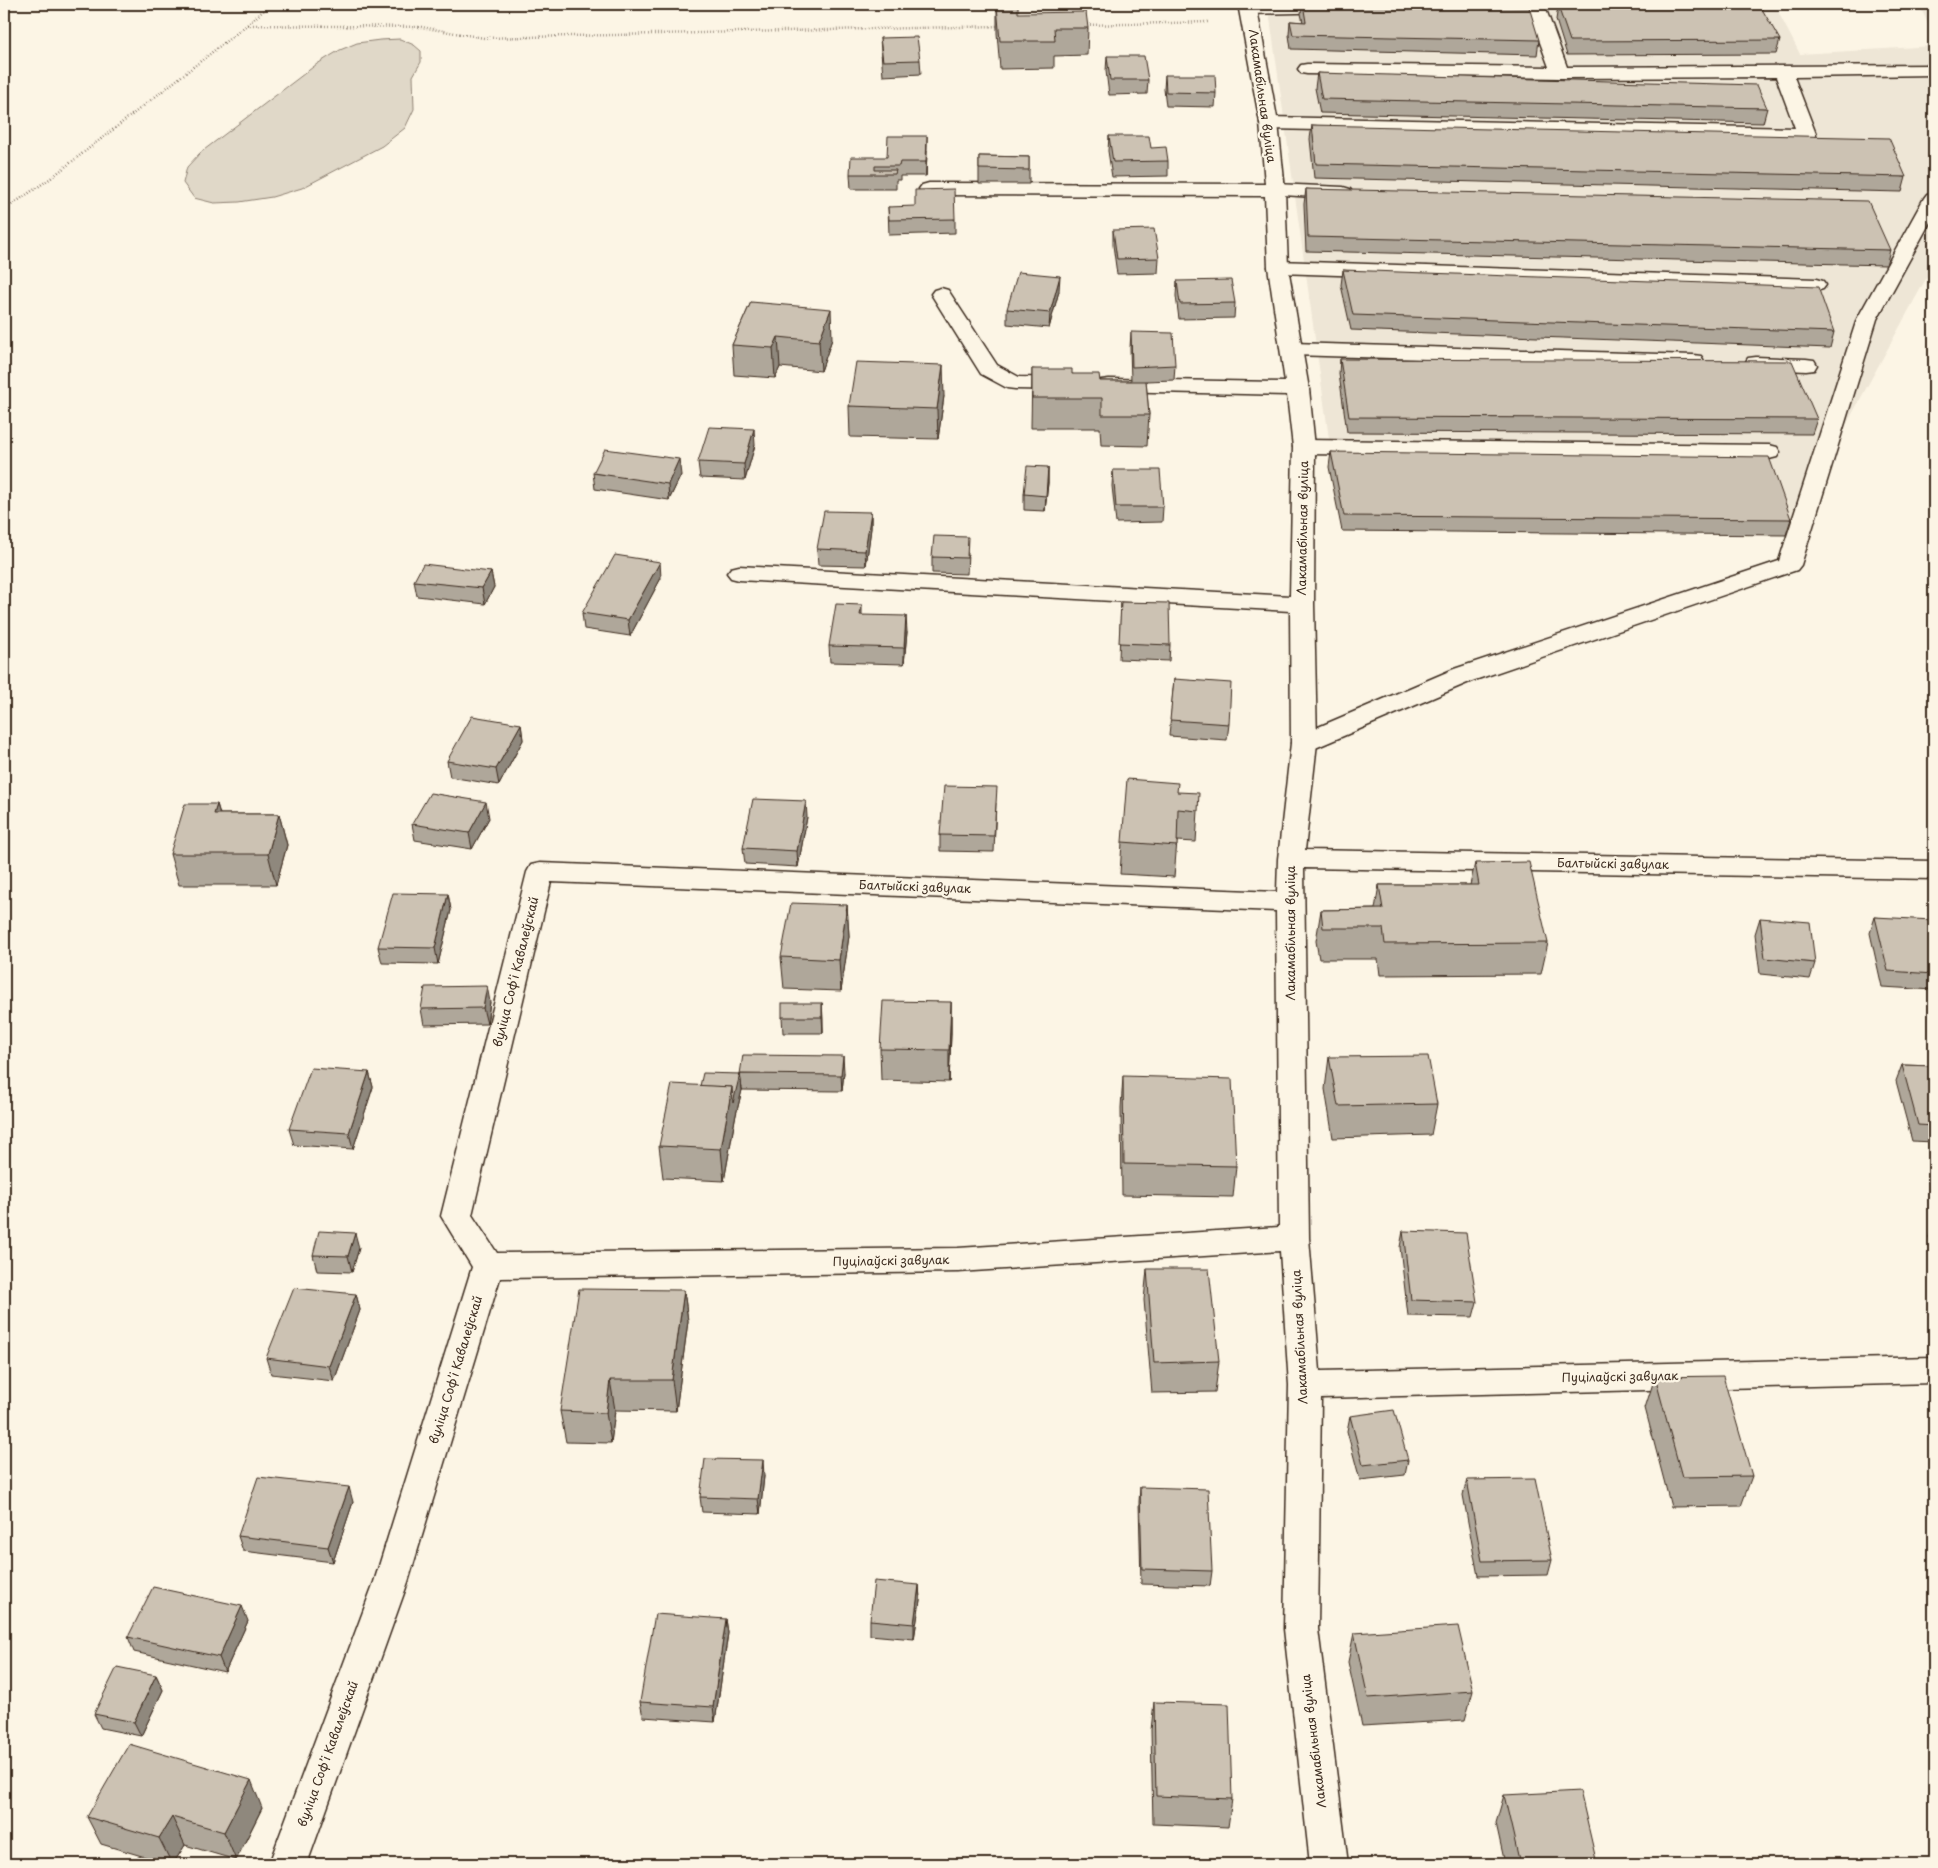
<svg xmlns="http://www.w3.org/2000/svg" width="1938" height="1868" viewBox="0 0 1938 1868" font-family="'Playpen Sans',sans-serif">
	<rect width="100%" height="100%" fill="#fcf5e5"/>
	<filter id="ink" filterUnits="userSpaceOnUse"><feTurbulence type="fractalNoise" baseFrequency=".02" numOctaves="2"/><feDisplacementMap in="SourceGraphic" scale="10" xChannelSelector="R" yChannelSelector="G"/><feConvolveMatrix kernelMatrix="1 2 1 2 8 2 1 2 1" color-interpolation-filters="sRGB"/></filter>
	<g filter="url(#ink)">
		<g fill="#eee6d6">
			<polygon points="1268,4 1774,4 1800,54 1934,46 1934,264 1786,535 1342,531"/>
			<polygon points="1919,4 1934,4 1934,37"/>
		</g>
		<polygon fill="#e0d8c8" stroke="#8e8173" points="400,39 414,45 421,51 421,62 413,76 414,109 405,128 382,146 302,188 272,197 239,202 214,203 194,198 183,183 187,167 200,153 317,64 340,50 357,43 380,40"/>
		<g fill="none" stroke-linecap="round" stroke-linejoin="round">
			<defs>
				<g id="service">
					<polygon points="1248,4 1347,4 1349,7 1346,11 1340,12 1248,14 1242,13 1239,9 1242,5"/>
					<polygon points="1526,4 1544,4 1567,67 1934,65 1934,75 1794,77 1816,134 1814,138 1807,140 1269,129 1262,127 1260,123 1262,119 1269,117 1795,128 1776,77 1560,78 1307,74 1301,73 1298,69 1301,65 1307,64 1549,67"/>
					<polygon points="1275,184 1343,187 1350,189 1353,193 1350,197 1343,199 1268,194 1265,190 1268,186"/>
					<polygon points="1934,192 1934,215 1877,319 1801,565 1797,570 1472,681 1313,749 1304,751 1295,749 1291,743 1295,737 1454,669 1779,561 1857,319 1924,198 1927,194"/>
					<polygon points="1278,261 1816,279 1823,281 1826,285 1823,289 1816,291 1278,273 1271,271 1268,267 1271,263"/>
					<polygon points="1292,343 1693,355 1701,356 1704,361 1701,366 1693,367 1292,355 1284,354 1281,349 1284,344"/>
					<polygon points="1756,357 1806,359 1814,360 1817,365 1814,370 1806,371 1748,368 1745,363 1748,358"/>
					<polygon points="1304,440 1769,445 1777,447 1780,452 1777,457 1769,459 1304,454 1296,452 1293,447 1296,442"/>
				</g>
				<g id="minor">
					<path d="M1238 4H1256L1278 123 1285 190 1288 267 1309 389 1315 447 1314 604 1317 743 1305 850 1934 861V879L1304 868 1309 1238 1320 1371 1934 1357V1383L1321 1398 1318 1629 1348 1864H1310L1284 1629 1289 1385 1280 1251 958 1272 500 1278 408 1582 307 1864H269L374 1582 472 1267 441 1216 527 872 531 865 540 863 1277 892 1278 859 1291 743 1290 611 739 580 731 578 727 573 731 568 739 566 1290 596 1293 447 1287 395 1109 391 1101 390 1098 385 1101 380 1109 379 1285 382 1268 267 1265 196 929 195 922 193 919 189 922 185 929 183 1265 184 1260 123ZM551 882 1276 911 1279 1227 958 1248 497 1253 472 1215Z"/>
					<polygon points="941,288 948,290 997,365 1019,377 1069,378 1077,379 1080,384 1077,389 1069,390 1015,389 1007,388 981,374 931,294 934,290"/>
				</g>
			</defs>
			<use href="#service" stroke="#3b2a1e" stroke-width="3"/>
			<use href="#minor" stroke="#3b2a1e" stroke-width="3"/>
			<g stroke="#3b2a1e" stroke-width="2.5" stroke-dasharray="0.5 2.5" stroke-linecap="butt">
				<polyline points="247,25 421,27 484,38 1000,26"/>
				<polyline points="1084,25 1208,22"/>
				<polyline points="4,210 51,178 247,25 271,4"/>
			</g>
			<use href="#service" fill="#fcf5e5" fill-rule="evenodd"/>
			<use href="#minor" fill="#fcf5e5" fill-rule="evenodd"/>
		</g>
		<g fill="#afa79a" stroke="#3b2a1e">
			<polygon points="1302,4 1420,4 1539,40 1537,55 1291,49 1289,35 1290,21 1303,22 1301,14"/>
			<polygon points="997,6 1018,13 1088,28 1087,55 1054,56 1054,68 1000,69 997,33"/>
			<polygon points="1558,6 1780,40 1776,54 1567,55 1556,20"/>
			<polygon points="880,38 920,60 921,74 883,76 881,52"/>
			<polygon points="1107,56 1148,80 1147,94 1109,95 1106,71"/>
			<polygon points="1317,73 1767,108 1763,123 1320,113 1315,88"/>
			<polygon points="1165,75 1216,93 1215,107 1166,106 1164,89"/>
			<polygon points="1312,125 1906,177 1902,192 1314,178 1310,139"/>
			<polygon points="1109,136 1151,148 1168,161 1168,176 1112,177 1108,151"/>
			<polygon points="927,151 926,176 900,176 900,180 896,180 896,189 851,189 850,174 887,157"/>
			<polygon points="979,156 1029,157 1029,184 979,184"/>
			<polygon points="1306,189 1890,250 1886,265 1306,251 1304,204"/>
			<polygon points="888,207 955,219 955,233 889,235"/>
			<polygon points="1113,230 1159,258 1158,273 1117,274 1113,245"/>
			<polygon points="1343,270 1834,332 1830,348 1351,330 1341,285"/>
			<polygon points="1177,281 1235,303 1234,318 1179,319 1176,296"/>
			<polygon points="1059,291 1049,328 1007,324 1007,309"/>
			<polygon points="751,302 832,339 821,371 780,367 775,378 734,375 732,345"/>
			<polygon points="1131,332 1175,365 1174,380 1146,381 1149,415 1147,446 1101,445 1100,428 1031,428 1032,369 1072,374 1100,381 1131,381 1130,348"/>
			<polygon points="1340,359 1817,419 1812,434 1347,432 1339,374"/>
			<polygon points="944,396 938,439 850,437 849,406"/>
			<polygon points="755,445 745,480 700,478 698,462"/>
			<polygon points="1331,452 1791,519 1786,535 1342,531 1329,467"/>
			<polygon points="1048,467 1048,483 1045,511 1024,510 1024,494"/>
			<polygon points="1113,470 1163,507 1162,522 1116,523 1112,486"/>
			<polygon points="593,473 681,475 669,500 595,489"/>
			<polygon points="871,512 871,528 866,566 818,565 817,549"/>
			<polygon points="968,552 967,574 932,573 932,557"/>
			<polygon points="491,572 494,587 485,604 417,596 414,581"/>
			<polygon points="661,578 630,636 584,629 582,613"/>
			<polygon points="1121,602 1170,645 1169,661 1119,659"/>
			<polygon points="862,605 862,615 907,632 904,664 830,662 829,646"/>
			<polygon points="1174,679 1229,724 1227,740 1169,736"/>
			<polygon points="521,724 523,740 499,785 450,777 447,761"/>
			<polygon points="1177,792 1198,811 1196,842 1177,841 1174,877 1120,874 1122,842"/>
			<polygon points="996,803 994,852 940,851 940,835"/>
			<polygon points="217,804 220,814 279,814 287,845 276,885 179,885 170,854"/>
			<polygon points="807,817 798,867 745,864 743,848"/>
			<polygon points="489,818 472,849 415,840 412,824"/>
			<polygon points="1475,863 1548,943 1541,974 1380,975 1378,959 1319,959 1316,941 1321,910 1375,909 1379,885 1470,885"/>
			<polygon points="448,894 451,910 438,964 382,963 378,947"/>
			<polygon points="847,905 849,936 841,991 784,989 781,957"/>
			<polygon points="1875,917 1934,924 1934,990 1882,987 1870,933"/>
			<polygon points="1760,918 1815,963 1810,979 1760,974 1755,934"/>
			<polygon points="490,1002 487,1024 424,1025 421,1009"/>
			<polygon points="951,1002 951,1034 949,1082 881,1080 880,1049"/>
			<polygon points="822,1003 823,1033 783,1033 782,1017"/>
			<polygon points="1329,1057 1437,1104 1431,1135 1333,1138 1325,1089"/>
			<polygon points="1902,1065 1934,1066 1934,1142 1912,1141 1896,1081"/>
			<polygon points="369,1072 373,1087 353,1149 294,1145 289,1129"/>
			<polygon points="844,1072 842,1091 742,1090 740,1074"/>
			<polygon points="740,1074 742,1090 735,1119 724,1181 663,1178 659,1146 700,1086"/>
			<polygon points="1123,1076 1236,1166 1233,1197 1122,1195 1121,1108"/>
			<polygon points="1934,1224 1934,1251 1929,1237"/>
			<polygon points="1403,1231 1477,1302 1473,1317 1408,1316 1400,1247"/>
			<polygon points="359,1248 352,1272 317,1271 313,1255"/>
			<polygon points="1147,1269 1219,1361 1215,1392 1152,1393 1144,1300"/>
			<polygon points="684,1290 688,1321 676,1411 615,1410 611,1443 566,1442 560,1411"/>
			<polygon points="356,1294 360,1310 334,1381 271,1374 266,1358"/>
			<polygon points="1655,1377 1752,1476 1741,1506 1671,1507 1645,1408"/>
			<polygon points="1350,1416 1408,1460 1405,1475 1360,1480 1347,1431"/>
			<polygon points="764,1476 760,1514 702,1512 700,1497"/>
			<polygon points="1467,1480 1552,1560 1548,1575 1478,1576 1463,1495"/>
			<polygon points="1140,1487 1212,1571 1210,1586 1141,1584 1139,1502"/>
			<polygon points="353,1502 333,1562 243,1551 238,1536"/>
			<polygon points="919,1585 920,1600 914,1639 870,1635 870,1620"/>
			<polygon points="726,1619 728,1633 715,1722 643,1717 640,1702"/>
			<polygon points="248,1621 225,1672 134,1652 128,1637"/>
			<polygon points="1354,1633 1473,1691 1465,1720 1362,1726 1348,1662"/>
			<polygon points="156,1675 163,1690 141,1736 101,1728 94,1714"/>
			<polygon points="1154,1702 1232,1799 1228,1827 1153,1824 1151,1730"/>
			<polygon points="1504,1795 1597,1864 1505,1864 1496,1823"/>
			<polygon points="262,1808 236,1860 185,1845 173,1864 169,1864 101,1844 87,1817"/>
		</g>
		<g fill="#8f887d" stroke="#3b2a1e">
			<polygon points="927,136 927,151 926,176 926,162"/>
			<polygon points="1060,276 1059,291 1049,328 1050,313"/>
			<polygon points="831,309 832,339 821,371 819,341"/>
			<polygon points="778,337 780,367 775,378 773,348"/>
			<polygon points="943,365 944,396 938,439 937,409"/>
			<polygon points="754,429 755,445 745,480 744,464"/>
			<polygon points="679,459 681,475 669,500 668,484"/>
			<polygon points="1048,467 1048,483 1045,511 1046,496"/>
			<polygon points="871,512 871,528 866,566 865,551"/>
			<polygon points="660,562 661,578 630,636 628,620"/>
			<polygon points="491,572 494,587 485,604 482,588"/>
			<polygon points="906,616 907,632 904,664 904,648"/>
			<polygon points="521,724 523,740 499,785 496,769"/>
			<polygon points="806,801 807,817 798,867 797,851"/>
			<polygon points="486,802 489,818 472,849 469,833"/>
			<polygon points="217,804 226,836 214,814"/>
			<polygon points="279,814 287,845 276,885 268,854"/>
			<polygon points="448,894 451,910 438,964 435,948"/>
			<polygon points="847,905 849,936 841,991 839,960"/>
			<polygon points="487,986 490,1002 487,1024 483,1008"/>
			<polygon points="951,1002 951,1034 949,1082 949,1050"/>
			<polygon points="822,1003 823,1019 823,1033 822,1017"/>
			<polygon points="843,1056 844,1072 842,1091 841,1075"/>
			<polygon points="369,1072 373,1087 353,1149 349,1133"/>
			<polygon points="740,1074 742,1090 735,1119 724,1181 721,1149 732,1087"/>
			<polygon points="355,1233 359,1248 352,1272 348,1256"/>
			<polygon points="684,1290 688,1321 676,1411 672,1380"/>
			<polygon points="356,1294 360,1310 334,1381 329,1366"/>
			<polygon points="610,1380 615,1410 611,1443 606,1413"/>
			<polygon points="763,1460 764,1476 760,1514 758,1499"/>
			<polygon points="349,1487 353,1502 333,1562 328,1547"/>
			<polygon points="919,1585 920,1600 914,1639 914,1624"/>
			<polygon points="242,1606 248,1621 225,1672 219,1657"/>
			<polygon points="726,1619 728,1633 715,1722 713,1707"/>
			<polygon points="156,1675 163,1690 141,1736 134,1722"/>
			<polygon points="251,1780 262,1808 236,1860 224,1832"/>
			<polygon points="172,1817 185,1845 173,1864 172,1864 159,1838"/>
		</g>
		<g fill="#ccc2b3" stroke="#3b2a1e">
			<polygon points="1303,4 1420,4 1529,7 1539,40 1293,35 1290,21 1306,22"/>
			<polygon points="1666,4 1759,4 1780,40 1570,41 1558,6"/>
			<polygon points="1018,5 1018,13 1086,12 1088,28 1054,28 1055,41 1000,41 997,6"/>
			<polygon points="917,37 920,60 883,61 880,38"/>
			<polygon points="1107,56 1144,56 1148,80 1110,80"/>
			<polygon points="1317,73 1757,85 1767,108 1322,99"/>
			<polygon points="1165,75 1215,75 1216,93 1166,92"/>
			<polygon points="1312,125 1889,138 1906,177 1316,164"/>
			<polygon points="888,136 927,136 926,162 900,162 899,166 875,166 875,170 896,170 895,174 850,174 851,157 887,157"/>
			<polygon points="1109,136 1149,136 1151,148 1166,147 1168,161 1113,162"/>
			<polygon points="979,156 1029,157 1029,170 979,169"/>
			<polygon points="954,189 955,219 889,220 888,207 915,206 915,190"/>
			<polygon points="1306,189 1868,201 1890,250 1308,237"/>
			<polygon points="1154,229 1159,258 1117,259 1113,230"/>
			<polygon points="1343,270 1818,287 1834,332 1353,315"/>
			<polygon points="1018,272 1060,276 1050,313 1007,309"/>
			<polygon points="1231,280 1235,303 1180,304 1177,281"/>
			<polygon points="751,302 831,309 819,341 778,337 773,348 732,345"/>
			<polygon points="1131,332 1173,333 1175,365 1132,367"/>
			<polygon points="1340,359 1792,361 1817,419 1349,417"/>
			<polygon points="856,362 943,365 937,409 849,406"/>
			<polygon points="1032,369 1072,369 1072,374 1099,374 1100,381 1146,381 1149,415 1102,415 1102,398 1032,398"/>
			<polygon points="709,427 754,429 744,464 698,462"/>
			<polygon points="605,449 679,459 668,484 593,473"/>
			<polygon points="1331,452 1769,457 1791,519 1344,516"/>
			<polygon points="1027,466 1048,467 1046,496 1024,494"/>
			<polygon points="1113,470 1160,470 1163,507 1116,507"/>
			<polygon points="824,511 871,512 865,551 817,549"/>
			<polygon points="934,536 968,537 967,558 932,557"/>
			<polygon points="615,555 660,562 628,620 582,613"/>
			<polygon points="423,564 491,572 482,588 414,581"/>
			<polygon points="1121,602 1169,603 1170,645 1119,643"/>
			<polygon points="836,604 862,605 860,615 906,616 904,648 829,646"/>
			<polygon points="1174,679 1231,683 1229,724 1170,720"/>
			<polygon points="472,716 521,724 496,769 447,761"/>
			<polygon points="1127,779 1178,783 1177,792 1199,793 1198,811 1178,809 1177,846 1122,842"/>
			<polygon points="944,786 997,787 994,836 940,835"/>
			<polygon points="430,793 486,802 469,833 412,824"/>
			<polygon points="753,799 806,801 797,851 743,848"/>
			<polygon points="185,804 217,804 214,814 279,814 268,854 170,854"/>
			<polygon points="1529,862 1548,943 1385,944 1383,928 1323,928 1321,910 1383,909 1379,885 1479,885 1475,863"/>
			<polygon points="393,893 448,894 435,948 378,947"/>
			<polygon points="791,903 847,905 839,960 781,957"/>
			<polygon points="1875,917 1933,920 1934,924 1934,974 1888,971"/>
			<polygon points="1760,918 1810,922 1815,963 1765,958"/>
			<polygon points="487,986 483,1008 421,1009 425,987"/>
			<polygon points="883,1001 951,1002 949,1050 880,1049"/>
			<rect x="782" y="1003" width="40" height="14"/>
			<polygon points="743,1055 843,1056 841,1075 740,1074"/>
			<polygon points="1428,1056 1437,1104 1338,1106 1329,1057"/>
			<polygon points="1902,1065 1934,1066 1934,1126 1918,1125"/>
			<polygon points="311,1068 369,1072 349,1133 289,1129"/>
			<polygon points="703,1073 740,1074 733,1103 732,1087 700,1086"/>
			<polygon points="1123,1076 1232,1079 1236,1166 1124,1164"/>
			<polygon points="672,1084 732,1087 721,1149 659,1146"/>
			<polygon points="319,1231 355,1233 348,1256 313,1255"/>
			<polygon points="1403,1231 1466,1233 1477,1302 1411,1300"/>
			<polygon points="1147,1269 1209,1269 1219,1361 1154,1363"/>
			<polygon points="294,1288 356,1294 329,1366 266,1358"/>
			<polygon points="579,1289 684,1290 672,1380 610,1380 606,1413 560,1411"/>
			<polygon points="1723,1376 1752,1476 1682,1477 1655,1377"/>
			<polygon points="1394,1410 1408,1460 1363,1465 1350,1416"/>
			<polygon points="705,1459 763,1460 758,1499 700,1497"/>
			<polygon points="258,1477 349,1487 328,1547 238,1536"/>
			<polygon points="1535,1479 1552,1560 1482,1561 1467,1480"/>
			<polygon points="1140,1487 1208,1489 1212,1571 1142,1569"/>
			<polygon points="874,1581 919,1585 914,1624 870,1620"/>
			<polygon points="153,1587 242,1606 219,1657 128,1637"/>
			<polygon points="655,1614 726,1619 713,1707 640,1702"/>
			<polygon points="1458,1626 1473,1691 1368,1698 1354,1633"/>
			<polygon points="117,1667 156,1675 134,1722 94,1714"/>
			<polygon points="1154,1702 1229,1704 1232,1799 1156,1796"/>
			<polygon points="129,1744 251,1780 224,1832 172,1817 159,1838 87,1817"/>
			<polygon points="1580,1791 1597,1864 1520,1864 1504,1795"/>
		</g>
	</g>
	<g text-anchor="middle" stroke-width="4.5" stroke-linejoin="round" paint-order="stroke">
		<g font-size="12" fill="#3b2a1e" stroke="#fcf5e5">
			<text transform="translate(1262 96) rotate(82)" y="4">Лакамабільная вуліца</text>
			<text transform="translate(1303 528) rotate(-89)" y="4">Лакамабільная вуліца</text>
			<text transform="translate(1613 864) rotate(1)" y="4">Балтыйскі завулак</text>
			<text transform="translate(915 887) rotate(2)" y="4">Балтыйскі завулак</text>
			<text transform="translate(1291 933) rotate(-90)" y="4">Лакамабільная вуліца</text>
			<text transform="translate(516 972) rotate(-76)" y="4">вуліца Софʼі Кавалеўскай</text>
			<text transform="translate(891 1261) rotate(-1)" y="4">Пуцілаўскі завулак</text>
			<text transform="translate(1300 1337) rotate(-93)" y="4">Лакамабільная вуліца</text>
			<text transform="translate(456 1370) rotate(-73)" y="4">вуліца Софʼі Кавалеўскай</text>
			<text transform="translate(1620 1377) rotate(-1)" y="4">Пуцілаўскі завулак</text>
			<text transform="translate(1314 1741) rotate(-97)" y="4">Лакамабільная вуліца</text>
			<text transform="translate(328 1754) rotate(-70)" y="4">вуліца Софʼі Кавалеўскай</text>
		</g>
	</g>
	<rect width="1938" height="1868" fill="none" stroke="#fcf5e5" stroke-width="20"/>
	<rect x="10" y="10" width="1918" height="1848" fill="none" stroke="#3b2a1e" stroke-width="2" filter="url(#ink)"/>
</svg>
